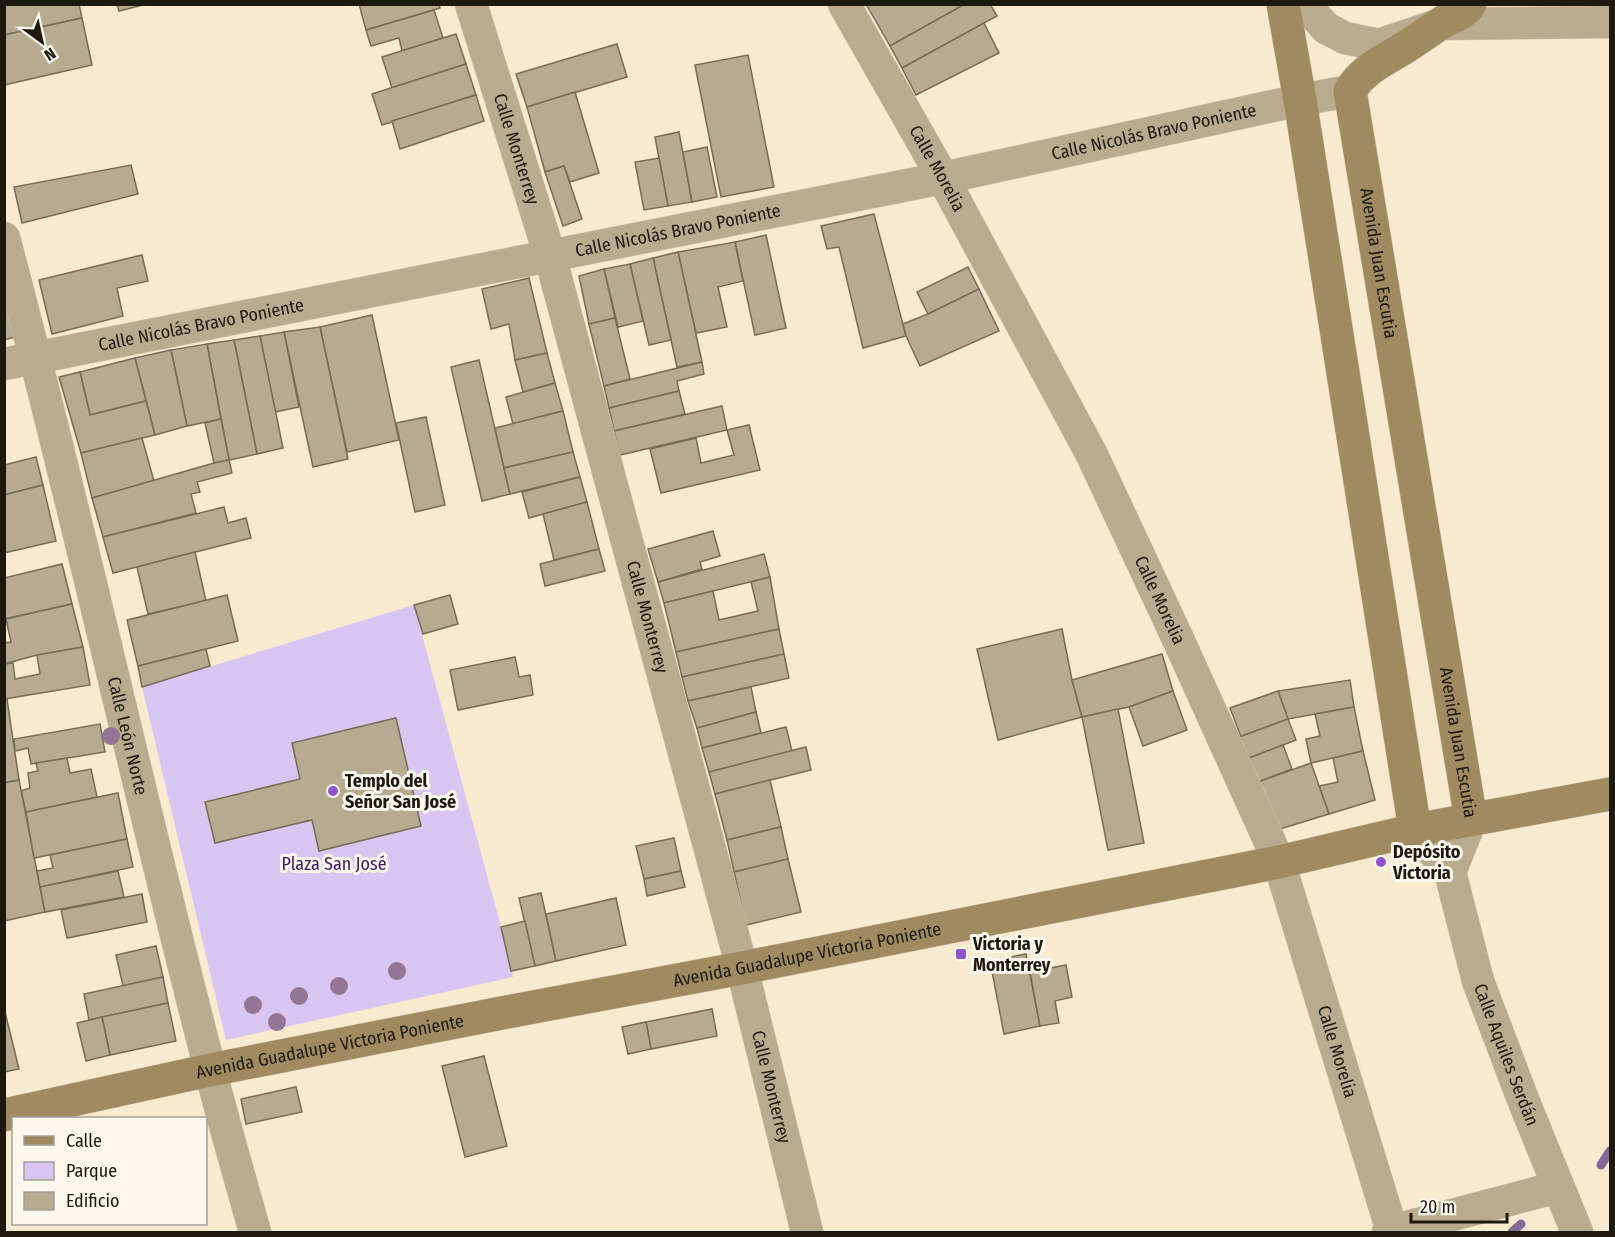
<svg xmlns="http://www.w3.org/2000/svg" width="1615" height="1237" viewBox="0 0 1615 1237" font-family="'Fira Sans Condensed',sans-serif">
	<rect width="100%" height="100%" fill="#f7eacf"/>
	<polygon fill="#d9c5f1" points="414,605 501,927 513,977 226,1040 142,687"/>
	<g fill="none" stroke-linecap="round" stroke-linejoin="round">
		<g stroke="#826c95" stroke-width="9">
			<polyline points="1601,1165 1610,1151"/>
			<polyline points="1512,1232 1521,1224"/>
		</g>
	</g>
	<g fill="#b6aa91" stroke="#776c55" stroke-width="1.5">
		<polygon points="4,4 79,4 82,18 4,35"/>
		<polygon points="117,4 147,4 119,11"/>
		<polygon points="359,4 439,4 440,8 366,30"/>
		<polygon points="866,4 965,4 890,46"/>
		<polygon points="965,4 990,4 997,16 902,68 890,46"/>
		<polygon points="434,10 443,38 402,51 399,38 371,46 366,30"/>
		<polygon points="82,18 92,65 4,85 4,35"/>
		<polygon points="984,23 999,53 916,95 902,68"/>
		<polygon points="456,34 466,64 392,88 382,57"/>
		<polygon points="617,44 627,77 527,107 516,74"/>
		<polygon points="748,55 774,187 721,197 695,65"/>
		<polygon points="466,64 476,95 382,125 372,94"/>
		<polygon points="575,92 599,173 570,182 564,166 545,172 527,107"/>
		<polygon points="476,95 484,121 400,149 392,121"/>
		<polygon points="679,132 692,202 668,206 655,137"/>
		<polygon points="707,147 717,197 692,202 683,152"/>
		<polygon points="659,158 668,206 644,210 635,162"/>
		<polygon points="131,165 138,194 22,223 14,187"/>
		<polygon points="564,166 582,219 563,226 545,172"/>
		<polygon points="874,214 906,336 863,348 839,247 827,249 821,226"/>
		<polygon points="766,235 786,328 755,335 735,242"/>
		<polygon points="735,242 743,281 718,287 727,327 696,333 678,252"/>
		<polygon points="678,252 702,362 677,367 653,258"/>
		<polygon points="142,255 148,281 117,288 123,316 52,334 39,280"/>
		<polygon points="653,258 671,340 649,345 630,264"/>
		<polygon points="630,264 643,321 618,327 604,269"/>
		<polygon points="968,267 979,289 928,314 917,292"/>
		<polygon points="604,269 615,318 589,324 579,276"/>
		<polygon points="529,278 547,353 515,360 509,324 491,329 482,289"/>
		<polygon points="979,289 999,331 920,366 906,336 903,324 928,314"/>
		<polygon points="4,301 15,337 4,340"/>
		<polygon points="372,315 399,440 347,452 320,327"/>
		<polygon points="615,318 630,379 604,386 589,324"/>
		<polygon points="320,327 348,459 313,467 284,332"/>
		<polygon points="284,332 299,407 275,412 260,336"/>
		<polygon points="260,336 283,448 257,454 234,340"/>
		<polygon points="234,340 257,454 229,460 207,344"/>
		<polygon points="207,344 221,419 187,426 171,350"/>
		<polygon points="171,350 187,426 155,435 135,358"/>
		<polygon points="547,353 555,383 523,392 515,360"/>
		<polygon points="135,358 146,401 90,415 80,372"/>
		<polygon points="479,360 510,494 482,501 451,367"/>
		<polygon points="702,362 704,374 677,381 679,391 609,408 604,386"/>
		<polygon points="80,372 90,415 146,401 155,435 81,453 59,377"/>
		<polygon points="555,383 563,411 513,424 506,397"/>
		<polygon points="679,391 685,414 614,431 609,408"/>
		<polygon points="722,406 727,430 620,455 614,431"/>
		<polygon points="563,411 573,452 504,468 495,428"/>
		<polygon points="426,417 445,505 415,512 396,423"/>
		<polygon points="221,419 229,460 214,463 205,423"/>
		<polygon points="749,425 760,470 661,493 650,449 696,438 701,463 734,455 727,430"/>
		<polygon points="142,438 154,481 92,498 81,453"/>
		<polygon points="573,452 580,477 510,494 504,468"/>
		<polygon points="36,457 43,485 4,495 4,465"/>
		<polygon points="229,460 232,473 197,482 200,492 191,494 196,513 103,537 92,498 214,463"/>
		<polygon points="580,477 587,502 529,518 522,492"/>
		<polygon points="43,485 56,541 4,553 4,495"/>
		<polygon points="587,502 599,549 554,560 543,514"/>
		<polygon points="224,507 228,523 246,518 251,538 113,573 103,537"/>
		<polygon points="713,531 720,556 700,562 702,569 658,582 648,549"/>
		<polygon points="599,549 605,571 545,586 540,564"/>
		<polygon points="195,552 206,601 148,614 137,567"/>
		<polygon points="764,554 770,577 664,603 658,582"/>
		<polygon points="62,564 72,604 4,619 4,578"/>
		<polygon points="770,577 779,629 676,652 664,603 713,591 719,620 758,611 751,582"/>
		<polygon points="227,595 238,641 138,666 127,620"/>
		<polygon points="450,595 458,624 423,634 414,605"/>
		<polygon points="72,604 83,647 37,655 4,664 4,643 11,642 6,619"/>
		<polygon points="779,629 784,654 682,677 676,652"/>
		<polygon points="1062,629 1072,680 1082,717 998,740 977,649"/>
		<polygon points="83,647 90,685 4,699 4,664 13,663 15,679 40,674 37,655"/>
		<polygon points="206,649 210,666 142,687 138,666"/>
		<polygon points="784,654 789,678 688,701 682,677"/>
		<polygon points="1162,654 1173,691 1129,707 1082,717 1072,680"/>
		<polygon points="515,657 519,677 530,675 533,695 458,710 450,670"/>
		<polygon points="1350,680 1354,707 1288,719 1278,691"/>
		<polygon points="751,687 756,712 697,728 688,701"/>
		<polygon points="1173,691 1187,730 1143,746 1129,707"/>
		<polygon points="1278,691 1288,719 1241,737 1230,708"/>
		<polygon points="4,699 7,699 19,780 4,783"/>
		<polygon points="1354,707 1363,751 1311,763 1306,739 1320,736 1315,714"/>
		<polygon points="1118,709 1144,843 1108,850 1082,717"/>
		<polygon points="756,712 761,733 702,748 697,728"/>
		<polygon points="396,718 421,826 319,851 312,820 215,843 205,802 300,779 292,743"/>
		<polygon points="1288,719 1296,740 1249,758 1239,737"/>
		<polygon points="100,724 105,752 31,764 28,748 15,751 14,739"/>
		<polygon points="786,727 792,751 709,772 702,748"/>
		<polygon points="1283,745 1292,769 1258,782 1249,758"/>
		<polygon points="806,747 811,770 715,794 709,772"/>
		<polygon points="1363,751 1375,800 1329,814 1319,786 1338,782 1333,758"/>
		<polygon points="67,758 70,773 91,769 97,797 26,812 21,791 30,788 28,773 38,771 36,763"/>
		<polygon points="1311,763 1329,814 1280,829 1258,782"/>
		<polygon points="19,780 45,912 4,921 4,783"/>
		<polygon points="770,780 781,827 727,840 715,794"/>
		<polygon points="118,793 127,839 34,858 26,812"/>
		<polygon points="781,827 788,859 734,872 727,840"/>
		<polygon points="674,838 681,871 644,879 636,846"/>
		<polygon points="127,839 133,867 40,887 37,871 53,868 50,855"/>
		<polygon points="788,859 801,912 746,925 734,872"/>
		<polygon points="118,871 124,897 45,912 40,887"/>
		<polygon points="681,871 685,887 647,896 644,879"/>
		<polygon points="541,893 556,961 535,966 519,898"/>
		<polygon points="142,894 147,922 67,938 61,910"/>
		<polygon points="616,898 626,945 556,961 546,914"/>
		<polygon points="525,921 535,966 511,971 501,927"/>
		<polygon points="156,946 163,977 123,986 116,955"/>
		<polygon points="1026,954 1040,1026 1004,1034 990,961"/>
		<polygon points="1066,965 1072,997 1055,1001 1059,1023 1040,1026 1030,972"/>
		<polygon points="163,977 168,1003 89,1020 84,994"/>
		<polygon points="168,1003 176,1041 110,1055 102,1017"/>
		<polygon points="4,1008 19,1069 4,1072"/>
		<polygon points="712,1009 717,1036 651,1049 646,1022"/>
		<polygon points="102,1017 110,1055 86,1061 77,1023"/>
		<polygon points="646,1022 651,1049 628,1054 622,1027"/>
		<polygon points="484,1056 507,1146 465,1157 442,1066"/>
		<polygon points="296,1087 302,1112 246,1124 241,1099"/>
	</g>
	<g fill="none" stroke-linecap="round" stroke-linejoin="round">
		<defs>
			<g id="street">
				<path id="s1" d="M471 4 550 256 742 968 807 1232"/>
				<path id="s2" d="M844 4 943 178 1092 455 1178 639 1279 862 1392 1231"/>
				<polyline points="1304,4 1326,28 1345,38 1379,45 1441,24 1610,22"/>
				<path id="s3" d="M4 238C78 514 138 793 210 1069 224 1124 240 1178 255 1232"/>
				<path id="s4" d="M4 364 943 178 1300 100 1350 91"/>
				<path id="s5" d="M1415 830 1450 872 1478 981 1524 1102 1577 1232"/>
				<polyline points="1450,872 1471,820"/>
				<polyline points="1388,1232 1558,1187"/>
			</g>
			<g id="secondary">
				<polyline points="1283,4 1300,100 1415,830"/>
				<path id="s6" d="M1470 4C1465 13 1452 17 1443 22 1430 30 1417 40 1404 48 1383 61 1363 69 1350 91L1471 820"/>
				<path id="s7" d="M4 1115 210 1070 507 1012 742 968 1279 862 1415 830 1610 794"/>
			</g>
		</defs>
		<use href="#street" stroke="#d0c4ac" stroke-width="33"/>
		<use href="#secondary" stroke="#d0c4ac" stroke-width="34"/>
		<use href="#street" stroke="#b9ab8e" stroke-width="32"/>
		<use href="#secondary" stroke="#a08b60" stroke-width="33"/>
	</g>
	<g fill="#937693">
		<circle cx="111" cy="736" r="9"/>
		<circle cx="397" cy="971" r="9"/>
		<circle cx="339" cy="986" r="9"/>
		<circle cx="299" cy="996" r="9"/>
		<circle cx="253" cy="1005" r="9"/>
		<circle cx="277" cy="1022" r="9"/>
	</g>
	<g fill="#9153c9" stroke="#fdf8ed" stroke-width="2">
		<circle cx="333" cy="791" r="6"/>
		<circle cx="1381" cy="862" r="6"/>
		<rect x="955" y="948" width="12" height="12" rx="3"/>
	</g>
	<g text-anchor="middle" stroke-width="6" stroke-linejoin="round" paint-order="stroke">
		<g font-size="18" fill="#1d190f" stroke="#fdf8ed">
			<text dy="6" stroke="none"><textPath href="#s4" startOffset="1173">Calle Nicolás Bravo Poniente</textPath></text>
			<text dy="6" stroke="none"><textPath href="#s1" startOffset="152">Calle Monterrey</textPath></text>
			<text dy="6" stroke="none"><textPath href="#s2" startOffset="189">Calle Morelia</textPath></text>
			<text dy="6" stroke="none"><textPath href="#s4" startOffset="687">Calle Nicolás Bravo Poniente</textPath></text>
			<text dy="6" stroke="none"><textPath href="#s6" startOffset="324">Avenida Juan Escutia</textPath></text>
			<text dy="6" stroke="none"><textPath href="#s4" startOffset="201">Calle Nicolás Bravo Poniente</textPath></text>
			<text dy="6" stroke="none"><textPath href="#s2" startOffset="675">Calle Morelia</textPath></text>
			<text dy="6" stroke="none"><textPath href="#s1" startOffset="638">Calle Monterrey</textPath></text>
			<text dy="6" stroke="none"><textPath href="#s3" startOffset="513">Calle León Norte</textPath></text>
			<text dy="6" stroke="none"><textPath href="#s6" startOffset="810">Avenida Juan Escutia</textPath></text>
			<text dy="6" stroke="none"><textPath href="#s7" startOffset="819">Avenida Guadalupe Victoria Poniente</textPath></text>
			<text dy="6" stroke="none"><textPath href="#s7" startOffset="333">Avenida Guadalupe Victoria Poniente</textPath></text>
			<text dy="6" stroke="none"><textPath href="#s2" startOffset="1161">Calle Morelia</textPath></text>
			<text dy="6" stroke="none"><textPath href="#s5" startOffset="246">Calle Aquiles Serdán</textPath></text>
			<text dy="6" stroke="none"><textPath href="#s1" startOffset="1124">Calle Monterrey</textPath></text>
		</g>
		<g font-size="18" font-weight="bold" fill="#1d190f" stroke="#fdf8ed" text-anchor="start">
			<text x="345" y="787">Templo del<tspan x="345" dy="21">Señor San José</tspan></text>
			<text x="1393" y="858">Depósito<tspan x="1393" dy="21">Victoria</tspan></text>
			<text x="973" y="950">Victoria y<tspan x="973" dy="21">Monterrey</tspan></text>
		</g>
		<g font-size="18" fill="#411862" stroke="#fdf8ed">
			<text x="334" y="870">Plaza San José</text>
		</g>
	</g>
	<rect width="1615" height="1237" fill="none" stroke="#1d190f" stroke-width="12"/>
	<rect x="12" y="1117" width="195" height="108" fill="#fdf8ed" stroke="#a39f94" stroke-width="1.5"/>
	<rect x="24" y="1136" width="30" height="9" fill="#a08b60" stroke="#a39f94" stroke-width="1.5"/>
	<text x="66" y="1147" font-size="18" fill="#1d190f">Calle</text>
	<rect x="24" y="1162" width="30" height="18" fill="#d9c5f1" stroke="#a39f94" stroke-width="1.5"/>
	<text x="66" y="1177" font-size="18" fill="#1d190f">Parque</text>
	<rect x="24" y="1192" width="30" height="18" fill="#b6aa91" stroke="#a39f94" stroke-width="1.5"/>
	<text x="66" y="1207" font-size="18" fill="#1d190f">Edificio</text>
	<g transform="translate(42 42) rotate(147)" stroke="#fdf8ed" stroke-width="4.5" paint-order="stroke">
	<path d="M0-4.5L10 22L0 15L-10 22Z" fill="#1d190f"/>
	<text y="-9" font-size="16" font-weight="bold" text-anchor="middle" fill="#1d190f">N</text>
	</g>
	<path d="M1411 1213v9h96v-9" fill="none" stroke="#1d190f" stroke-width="3"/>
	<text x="1420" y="1213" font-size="18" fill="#1d190f" stroke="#fdf8ed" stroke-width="4.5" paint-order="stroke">20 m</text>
</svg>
